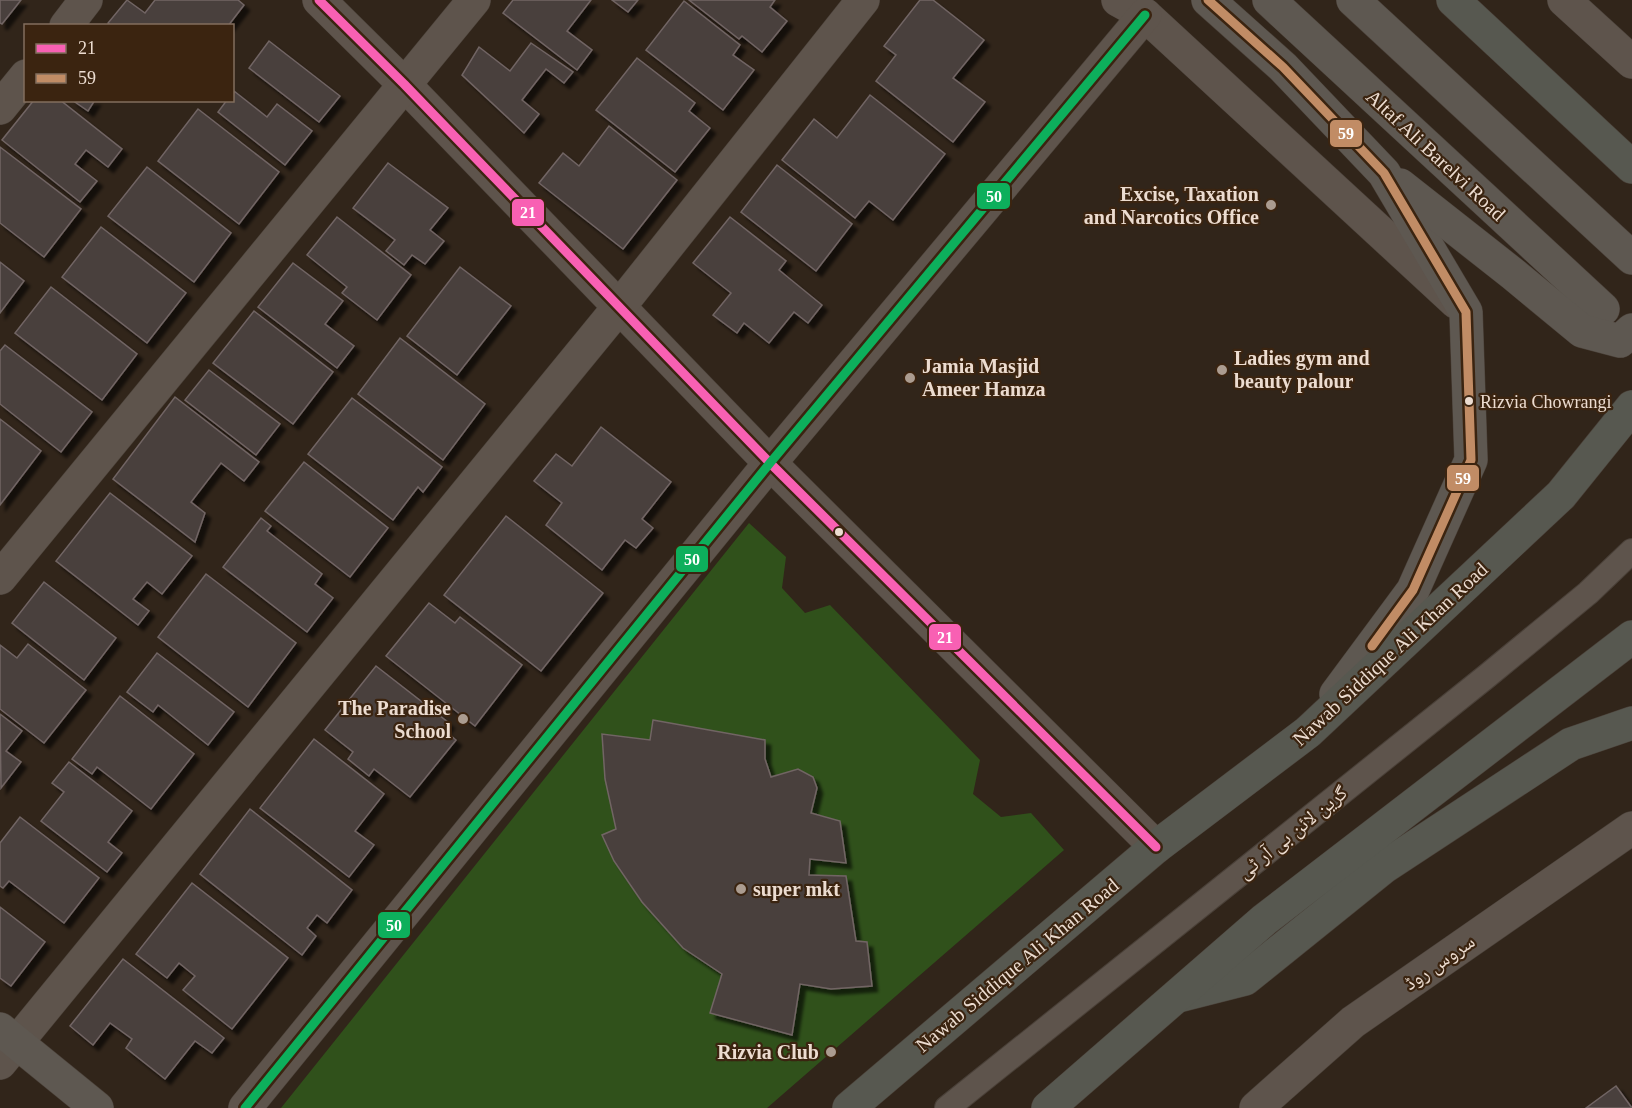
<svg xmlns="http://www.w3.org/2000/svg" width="1632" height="1108" viewBox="0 0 1632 1108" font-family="'Times New Roman','Noto Naskh Arabic',serif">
	<defs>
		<filter id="shadow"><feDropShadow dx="5.5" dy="5.5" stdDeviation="1.5" flood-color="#0009"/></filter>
	</defs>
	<rect width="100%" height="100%" fill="#31251a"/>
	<polygon fill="#30511b" points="749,523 786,557 782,588 805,613 830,605 980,760 973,794 1001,817 1031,813 1064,850 767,1108 281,1108"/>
	<g fill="#4a3f3e" stroke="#716564" stroke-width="1.5" filter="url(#shadow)">
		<polygon points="0,0 21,0 2,24 0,23"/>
		<polygon points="127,0 145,13 155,0 238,0 244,5 228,26 112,26 108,23"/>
		<polygon points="513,0 591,0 567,31 592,50 577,70 503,13"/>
		<polygon points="612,0 638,0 628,12"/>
		<polygon points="689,0 775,0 770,7 787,21 762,52 742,36 739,39"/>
		<polygon points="920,0 933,0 984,40 953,78 985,102 953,142 876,81 896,55 884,46"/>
		<polygon points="684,1 740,45 733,55 754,70 723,110 646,50"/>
		<polygon points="269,41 340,96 319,122 249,68"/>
		<polygon points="531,43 573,72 564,83 546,69 522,100 539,114 524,133 462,75 479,47 510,71"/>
		<polygon points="637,58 695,103 689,111 710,128 675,172 596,110"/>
		<polygon points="234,91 267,117 277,104 312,131 285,165 218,112 227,100 232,100"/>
		<polygon points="870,95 945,154 893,220 869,201 855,218 782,160 814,119 837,138"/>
		<polygon points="34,100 60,100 122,149 108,167 86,150 75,164 97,181 80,202 2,140"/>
		<polygon points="72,100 95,100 88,111"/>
		<polygon points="198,109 279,172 239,224 158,161"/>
		<polygon points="609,126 677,180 623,249 539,183 563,153 579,166"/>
		<polygon points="0,147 81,209 44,257 0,223"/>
		<polygon points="388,163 448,208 430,230 444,241 425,264 412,255 404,265 386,251 395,240 353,208"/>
		<polygon points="777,165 852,224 816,271 741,212"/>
		<polygon points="147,167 231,233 194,282 108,216"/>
		<polygon points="337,217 411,275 377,320 342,293 347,287 307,255"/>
		<polygon points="730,217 786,261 779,270 822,305 808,323 794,312 769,343 744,323 737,333 713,315 731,293 693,263"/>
		<polygon points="101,227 186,293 147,343 62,277"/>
		<polygon points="0,262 24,281 0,313"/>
		<polygon points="293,263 343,301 325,324 354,346 337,368 258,307"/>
		<polygon points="460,267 511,306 457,375 407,336"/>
		<polygon points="51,287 137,354 102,400 15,333"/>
		<polygon points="254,311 333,372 293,424 213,363"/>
		<polygon points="400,338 485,404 443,460 358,394"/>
		<polygon points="5,345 92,412 61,452 0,404 0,351"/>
		<polygon points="209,370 280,424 256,455 185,400"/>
		<polygon points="175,397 259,462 244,481 221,463 191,502 205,513 195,542 113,479"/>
		<polygon points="352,398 442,467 423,492 418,487 393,520 308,454"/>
		<polygon points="0,419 41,451 0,505"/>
		<polygon points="601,427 671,482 642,519 653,528 636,548 625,540 602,570 546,525 562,503 534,481 556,454 572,466"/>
		<polygon points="304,462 388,528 350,577 265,511"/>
		<polygon points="110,493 192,556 162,594 147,582 133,599 149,611 138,625 56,561"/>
		<polygon points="506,516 603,593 541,671 444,595"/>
		<polygon points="261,518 271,526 267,531 322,574 315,584 333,598 307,632 223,567"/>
		<polygon points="206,574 296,643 248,707 158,637"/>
		<polygon points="44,582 116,638 84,680 12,623"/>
		<polygon points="429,603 455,623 460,617 522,665 475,726 386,656"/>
		<polygon points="28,644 86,690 44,743 0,709 0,645 17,658"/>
		<polygon points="157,653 234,712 208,745 158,705 153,712 127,692"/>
		<polygon points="376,666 449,723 444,730 456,740 410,797 374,769 369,776 348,759 353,752 325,730"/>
		<polygon points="120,696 194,754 151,809 97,767 92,774 72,759"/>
		<polygon points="0,714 22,731 6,751 21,762 1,788"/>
		<polygon points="653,720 765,740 765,759 771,777 798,769 813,777 817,788 811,813 840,821 846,863 810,859 809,875 846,876 856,941 867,942 872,986 831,989 800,984 792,1035 710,1013 722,974 683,948 642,902 614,861 602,835 616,829 605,779 602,734 650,740"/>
		<polygon points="314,739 384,794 355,831 374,845 349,877 260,808"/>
		<polygon points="69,762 132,811 108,842 122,853 107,872 41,821 64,792 52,783"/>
		<polygon points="250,809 352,890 327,923 317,915 307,928 316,936 302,955 200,874"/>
		<polygon points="20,817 99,878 64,923 9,881 3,888 0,886 0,843"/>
		<polygon points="192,883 288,958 232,1029 183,990 195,976 179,963 167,978 136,954"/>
		<polygon points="0,907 45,942 11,986 0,978"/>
		<polygon points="123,959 224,1038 212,1053 195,1041 165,1079 126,1048 132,1039 110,1023 93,1045 70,1026"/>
		<polygon points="1616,1086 1632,1108 1586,1108"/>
	</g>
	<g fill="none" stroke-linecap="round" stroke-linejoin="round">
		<defs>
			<polyline id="lane" points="947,1108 1487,676 1588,593 1632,551"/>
			<g id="street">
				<polyline points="319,0 404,84 770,463 1156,847"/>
				<polyline points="1118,0 1145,15 1456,302"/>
				<polyline points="1564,0 1632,62"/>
				<polyline points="66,26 86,0"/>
				<polyline points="0,108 26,76"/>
				<polyline points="0,578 474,0"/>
				<polyline points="0,1063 619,307 863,0"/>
				<polyline points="245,1108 770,463 1145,15"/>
				<polyline points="1256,1108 1353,1022 1632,828"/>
			</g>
			<g id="secondary">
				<polyline points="1208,0 1283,67 1384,173 1466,312 1471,460 1413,590 1336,694"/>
				<polyline points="1269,0 1603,309"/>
				<polyline points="1353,0 1632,258"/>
				<polyline points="1400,185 1513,274 1582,331 1620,341 1632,330"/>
				<polyline points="0,1029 97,1108"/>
			</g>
			<g id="primary">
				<polyline points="1453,0 1632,167"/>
				<polyline points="1182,995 1245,979 1384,867 1571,744 1632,723"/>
				<polyline points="849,1108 1156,847 1308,732 1561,495 1632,407"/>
				<polyline points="1048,1108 1264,920 1632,637"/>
			</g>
		</defs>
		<use href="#lane" stroke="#4a4038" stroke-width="26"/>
		<use href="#street" stroke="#4a4038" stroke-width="34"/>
		<use href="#secondary" stroke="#4a4038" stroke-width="34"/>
		<use href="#primary" stroke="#4a4038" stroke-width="34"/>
		<use href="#lane" stroke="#5e544c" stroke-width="24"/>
		<use href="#street" stroke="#5e544c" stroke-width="33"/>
		<use href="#secondary" stroke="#5e5851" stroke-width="33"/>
		<use href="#primary" stroke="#575850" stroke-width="33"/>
		<defs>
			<polyline id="bus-1" points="319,0 404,84 770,463 1156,847"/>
			<polyline id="bus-2" points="1208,0 1283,67 1384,173 1466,312 1471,460 1413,590 1372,646"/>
			<polyline id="bus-3" points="245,1108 770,463 1145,15"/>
		</defs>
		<use href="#bus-1" stroke="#3b2410" stroke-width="14"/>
		<use href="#bus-2" stroke="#3b2410" stroke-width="14"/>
		<use href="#bus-3" stroke="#3b2410" stroke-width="14"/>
		<use href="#bus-1" stroke="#f860b3" stroke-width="9"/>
		<use href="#bus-2" stroke="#c18c65" stroke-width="9"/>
		<use href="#bus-3" stroke="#0daf5c" stroke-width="9"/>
	</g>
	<g fill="#ab9c90" stroke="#3b2410" stroke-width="2">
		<circle cx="1271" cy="205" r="6"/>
		<circle cx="1222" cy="370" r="6"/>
		<circle cx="910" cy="378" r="6"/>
		<circle cx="463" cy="719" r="6"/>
		<circle cx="741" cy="889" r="6"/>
		<circle cx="831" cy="1052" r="6"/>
	</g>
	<g fill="#ecdcd0" stroke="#3b2410" stroke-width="2">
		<circle cx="1469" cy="401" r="5"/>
		<circle cx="839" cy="532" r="5"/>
	</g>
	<g text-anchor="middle" stroke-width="4.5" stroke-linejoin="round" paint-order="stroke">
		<g font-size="18" fill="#ecdcd0" stroke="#3b2410" text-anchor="start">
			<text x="1480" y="408">Rizvia Chowrangi</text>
		</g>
		<g font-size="20" fill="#ecdcd0" stroke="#3b2410">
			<text transform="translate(1436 155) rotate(43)" y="7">Altaf Ali Barelvi Road</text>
			<text transform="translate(1390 654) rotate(-43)" y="7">Nawab Siddique Ali Khan Road</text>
			<text transform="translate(1292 832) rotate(-39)" y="7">گرین لائن بی آر ٹی</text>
			<text transform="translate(1439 962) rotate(-35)" y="7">سروس روڈ</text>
			<text transform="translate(1017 965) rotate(-40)" y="7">Nawab Siddique Ali Khan Road</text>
		</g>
		<g font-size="20" font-weight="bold" fill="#ecdcd0" stroke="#3b2410" text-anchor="end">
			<text x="1259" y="201">Excise, Taxation<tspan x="1259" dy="23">and Narcotics Office</tspan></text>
			<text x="1234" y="365" text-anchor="start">Ladies gym and<tspan x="1234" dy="23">beauty palour</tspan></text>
			<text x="922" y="373" text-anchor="start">Jamia Masjid<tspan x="922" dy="23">Ameer Hamza</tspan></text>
			<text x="451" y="715">The Paradise<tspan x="451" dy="23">School</tspan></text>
			<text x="753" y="896" text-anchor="start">super mkt</text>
			<text x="819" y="1059">Rizvia Club</text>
		</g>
	</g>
	<g stroke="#3b2410" stroke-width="2">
		<rect x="1329" y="119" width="34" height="29" rx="6" fill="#c18c65"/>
		<rect x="976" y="182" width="35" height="28" rx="6" fill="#0daf5c"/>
		<rect x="511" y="198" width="34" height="29" rx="6" fill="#f860b3"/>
		<rect x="1446" y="464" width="34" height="28" rx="6" fill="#c18c65"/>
		<rect x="675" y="545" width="34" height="28" rx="6" fill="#0daf5c"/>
		<rect x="928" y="623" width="34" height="28" rx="6" fill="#f860b3"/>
		<rect x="377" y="911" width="34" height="28" rx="6" fill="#0daf5c"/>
	</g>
	<g font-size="16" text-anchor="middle" font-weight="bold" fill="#fff">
		<text x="1346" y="139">59</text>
		<text x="994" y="202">50</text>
		<text x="528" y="218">21</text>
		<text x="1463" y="484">59</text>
		<text x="692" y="565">50</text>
		<text x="945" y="643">21</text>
		<text x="394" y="931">50</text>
	</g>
	<rect x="24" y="24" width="210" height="78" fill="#3b2410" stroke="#826e5d" stroke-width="1.5"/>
	<rect x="36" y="44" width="30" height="9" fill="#f860b3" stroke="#826e5d" stroke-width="1.5"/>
	<text x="78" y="54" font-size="18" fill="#ecdcd0">21</text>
	<rect x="36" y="74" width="30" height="9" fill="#c18c65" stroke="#826e5d" stroke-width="1.5"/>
	<text x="78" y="84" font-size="18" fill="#ecdcd0">59</text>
</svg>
